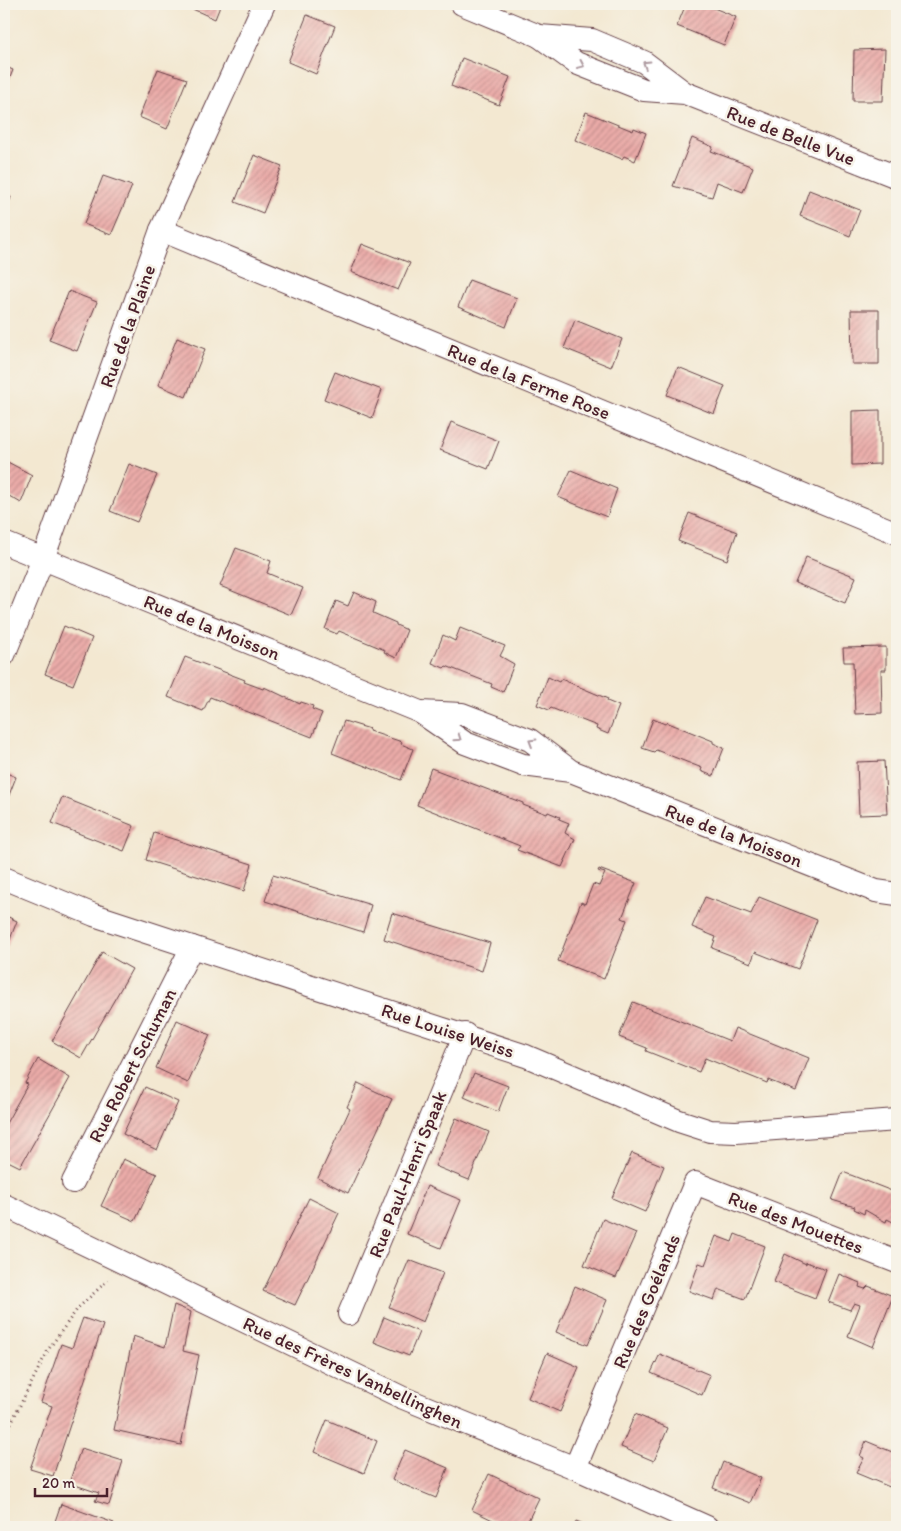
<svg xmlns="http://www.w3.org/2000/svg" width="901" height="1531" viewBox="0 0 901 1531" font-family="Itim,sans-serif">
	<defs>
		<pattern id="building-hatch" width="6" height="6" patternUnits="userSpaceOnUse" patternTransform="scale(1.25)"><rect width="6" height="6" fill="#ebaca9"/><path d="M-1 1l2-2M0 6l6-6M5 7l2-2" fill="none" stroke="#c08b8a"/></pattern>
	</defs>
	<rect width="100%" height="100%" fill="#f7f3e8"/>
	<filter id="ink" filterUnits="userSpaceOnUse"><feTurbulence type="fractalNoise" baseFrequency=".02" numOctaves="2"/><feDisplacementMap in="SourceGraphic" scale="10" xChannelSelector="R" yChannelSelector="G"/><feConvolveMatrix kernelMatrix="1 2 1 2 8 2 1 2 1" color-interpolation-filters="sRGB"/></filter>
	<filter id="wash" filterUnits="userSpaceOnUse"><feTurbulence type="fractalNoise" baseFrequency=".0096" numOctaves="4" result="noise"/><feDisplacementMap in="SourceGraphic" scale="20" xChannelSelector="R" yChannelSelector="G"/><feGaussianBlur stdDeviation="1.12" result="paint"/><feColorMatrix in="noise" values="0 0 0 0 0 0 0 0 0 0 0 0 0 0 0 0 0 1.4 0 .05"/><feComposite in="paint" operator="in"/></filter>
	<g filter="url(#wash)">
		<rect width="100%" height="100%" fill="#f3e8d1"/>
		<g id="blocks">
			<g fill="url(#building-hatch)">
				<polygon points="189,4 221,4 215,19 188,7"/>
				<polygon points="686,4 704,4 736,17 724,45 677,26"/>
				<polygon points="307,15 335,26 316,74 288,62"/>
				<polygon points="885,49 883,101 853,101 854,50"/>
				<polygon points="462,58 510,77 499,105 451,86"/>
				<polygon points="4,62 6,63 4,66 13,70 4,93"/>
				<polygon points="158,69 187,79 167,129 139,117"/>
				<polygon points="586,112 633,131 634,128 646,133 635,161 624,156 622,159 575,140"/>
				<polygon points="692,138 713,147 711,151 753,167 743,192 717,182 712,197 673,186"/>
				<polygon points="254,155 282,166 263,213 235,202"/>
				<polygon points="103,176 132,186 111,235 84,224"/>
				<polygon points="809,190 860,210 850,236 800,216"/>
				<polygon points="4,194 11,197 4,217"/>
				<polygon points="362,244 410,263 398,290 351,272"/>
				<polygon points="469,280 517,298 506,327 458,307"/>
				<polygon points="69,291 97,302 77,351 49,340"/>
				<polygon points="851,310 879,310 879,364 852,364"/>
				<polygon points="575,320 622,339 611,367 564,348"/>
				<polygon points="177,338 205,349 186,397 158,385"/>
				<polygon points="678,367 725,386 714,414 667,395"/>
				<polygon points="335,372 382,390 372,418 324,399"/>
				<polygon points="880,410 880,464 852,465 852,411"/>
				<polygon points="451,422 499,441 488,469 440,450"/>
				<polygon points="4,460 32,475 21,503 4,493"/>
				<polygon points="129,464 157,475 137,522 110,511"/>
				<polygon points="571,470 617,489 607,517 558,497"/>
				<polygon points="689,513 737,532 727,560 678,541"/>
				<polygon points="236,548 271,561 267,573 303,588 291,615 220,586"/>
				<polygon points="806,557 856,577 845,603 795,583"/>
				<polygon points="354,592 376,602 373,613 396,623 396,625 407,630 396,658 384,652 385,650 339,631 337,634 325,629 336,601 348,606"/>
				<polygon points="64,626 92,638 73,685 45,674"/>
				<polygon points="460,628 505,646 500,656 514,664 503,692 491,687 492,684 446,666 444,668 432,663 443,635 455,641"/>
				<polygon points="886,647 886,670 881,670 882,713 855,714 853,662 844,662 843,648"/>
				<polygon points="185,657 245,680 244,682 263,689 264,687 300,704 301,702 313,706 312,709 322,713 312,737 210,697 203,711 168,697"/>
				<polygon points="548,677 559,682 561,679 608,699 607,701 619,706 608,734 596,729 597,726 551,708 549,710 537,705"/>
				<polygon points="653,719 665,724 666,722 713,741 713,743 724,748 713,776 701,771 702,768 656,750 654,752 642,748"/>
				<polygon points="344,721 370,729 369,731 402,742 401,744 413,749 401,780 332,753"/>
				<polygon points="884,761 887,814 859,815 857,762"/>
				<polygon points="431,768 523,803 523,805 547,814 548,812 560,817 559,819 569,823 565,833 575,839 562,867 517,850 520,846 417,805"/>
				<polygon points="4,772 16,777 4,808"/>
				<polygon points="62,797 134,826 124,851 52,823"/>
				<polygon points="154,833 252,864 244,891 146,860"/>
				<polygon points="599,869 636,883 622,918 627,920 604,979 558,961 581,902 585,904 593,884 599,886 605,873 598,871"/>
				<polygon points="273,875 371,905 363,932 265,901"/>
				<polygon points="705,897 751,914 759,897 817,920 798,969 755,952 751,963 712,948 716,937 692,927"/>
				<polygon points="392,913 490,943 482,971 384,939"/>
				<polygon points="4,915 17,921 4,955"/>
				<polygon points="102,952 132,969 81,1058 52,1041"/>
				<polygon points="633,1002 730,1041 735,1028 809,1058 796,1091 768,1080 767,1083 705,1058 699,1072 646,1051 647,1048 619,1037"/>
				<polygon points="177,1020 210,1035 188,1083 156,1068"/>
				<polygon points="38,1059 70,1078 20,1167 4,1159 4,1127 28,1084 25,1083"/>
				<polygon points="474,1073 508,1086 498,1112 464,1097"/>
				<polygon points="358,1083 392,1099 348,1193 318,1178 350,1109 347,1107"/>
				<polygon points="145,1087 178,1102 157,1150 123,1134"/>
				<polygon points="456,1118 489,1132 469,1180 435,1166"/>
				<polygon points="632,1153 664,1166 645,1212 612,1198"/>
				<polygon points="123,1159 157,1174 135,1221 101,1206"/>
				<polygon points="843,1172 897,1193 897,1224 887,1219 886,1222 884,1221 865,1210 864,1214 854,1209 855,1207 832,1200"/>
				<polygon points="427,1186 461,1200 441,1248 407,1234"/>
				<polygon points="309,1198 339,1213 295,1305 263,1291"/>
				<polygon points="603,1219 636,1233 616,1278 584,1265"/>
				<polygon points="735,1234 765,1246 745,1299 718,1289 714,1300 689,1291 699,1263 705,1265 716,1236 732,1242"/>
				<polygon points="785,1254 806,1264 806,1262 826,1269 815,1298 774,1282"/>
				<polygon points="409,1260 443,1273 423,1322 389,1307"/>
				<polygon points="839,1274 860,1283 859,1287 865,1289 868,1286 893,1296 873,1347 848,1336 860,1305 854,1303 850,1310 828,1302"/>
				<polygon points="575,1286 607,1300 588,1345 556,1332"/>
				<polygon points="174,1305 191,1312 183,1351 199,1355 181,1445 114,1430 133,1336 165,1347"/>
				<polygon points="384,1317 419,1332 409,1356 374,1342"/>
				<polygon points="83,1318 103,1325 53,1476 30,1469 52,1406 41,1402 61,1344 72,1348"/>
				<polygon points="547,1353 579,1367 560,1412 528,1398"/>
				<polygon points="660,1354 710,1375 702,1395 651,1373"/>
				<polygon points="635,1414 668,1428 654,1461 621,1447"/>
				<polygon points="327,1420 377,1441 364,1473 314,1452"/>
				<polygon points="866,1441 897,1454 897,1490 856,1473 864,1458 860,1456"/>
				<polygon points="81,1448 123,1461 109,1505 95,1501 99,1493 69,1483"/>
				<polygon points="405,1450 448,1468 436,1498 392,1480"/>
				<polygon points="723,1462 761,1478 750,1503 713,1488"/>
				<polygon points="489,1474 539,1498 525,1527 507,1527 472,1510"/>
				<polygon points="61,1504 114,1523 112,1527 53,1527"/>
				<polygon points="576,1521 591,1527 574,1527"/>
			</g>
		</g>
	</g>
	<g filter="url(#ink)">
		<use href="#blocks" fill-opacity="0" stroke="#633d44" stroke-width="1"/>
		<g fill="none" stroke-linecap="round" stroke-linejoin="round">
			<defs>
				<g id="street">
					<polyline points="462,4 539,36"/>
					<polyline points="685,93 644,90 576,63 539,36 592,40 644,62 685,93 897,177"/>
					<polyline points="161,230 897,533"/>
					<polyline points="4,543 420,712"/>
					<polyline points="4,655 43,559 161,230 264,4"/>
					<polyline points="571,771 530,740 462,714 420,712 465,743 523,765 571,771 876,891 897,894"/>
					<polyline points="4,878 94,915 526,1056 679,1121 710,1131 736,1132 897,1120"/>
					<polyline points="73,1182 192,947"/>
					<polyline points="4,1205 401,1397 575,1468 707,1527"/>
					<polyline points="349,1314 465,1034"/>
					<polyline points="575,1468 695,1183 897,1262"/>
				</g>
			</defs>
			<use href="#street" stroke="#633d44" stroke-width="24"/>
			<polyline stroke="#633d44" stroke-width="3" stroke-dasharray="1 4" stroke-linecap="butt" points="4,1437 48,1350 78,1308 108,1280"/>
			<use href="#street" stroke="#fff" stroke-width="22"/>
		</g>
		<defs><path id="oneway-chevron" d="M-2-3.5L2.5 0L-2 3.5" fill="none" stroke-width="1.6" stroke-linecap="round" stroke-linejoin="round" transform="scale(1.25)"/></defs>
		<g stroke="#ae9aa0">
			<use href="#oneway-chevron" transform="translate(646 64) rotate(-148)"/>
			<use href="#oneway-chevron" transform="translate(581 65) rotate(25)"/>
			<use href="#oneway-chevron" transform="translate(458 738) rotate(35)"/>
			<use href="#oneway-chevron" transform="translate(532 742) rotate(-149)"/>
		</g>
	</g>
	<g text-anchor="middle" stroke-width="5" stroke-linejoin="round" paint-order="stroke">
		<g font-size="19" fill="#4a1f2b" stroke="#f7f3e8">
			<text transform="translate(791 135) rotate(21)" y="7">Rue de Belle Vue</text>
			<text transform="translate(127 326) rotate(-70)" y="7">Rue de la Plaine</text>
			<text transform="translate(529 381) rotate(22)" y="7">Rue de la Ferme Rose</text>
			<text transform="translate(212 627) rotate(22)" y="7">Rue de la Moisson</text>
			<text transform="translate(734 835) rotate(21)" y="7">Rue de la Moisson</text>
			<text transform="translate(448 1030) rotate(18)" y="7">Rue Louise Weiss</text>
			<text transform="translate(132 1065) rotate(-63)" y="7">Rue Robert Schuman</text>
			<text transform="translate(407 1174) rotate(-68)" y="7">Rue Paul-Henri Spaak</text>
			<text transform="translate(796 1222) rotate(21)" y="7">Rue des Mouettes</text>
			<text transform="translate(646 1301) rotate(-67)" y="7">Rue des Goélands</text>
			<text transform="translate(353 1372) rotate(25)" y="7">Rue des Frères Vanbellinghen</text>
		</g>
	</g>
	<rect width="901" height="1531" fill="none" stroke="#f7f3e8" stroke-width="20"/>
	<path d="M35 1488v8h72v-8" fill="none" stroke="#4a1f2b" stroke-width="2.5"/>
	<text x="42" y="1488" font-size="15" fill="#4a1f2b" stroke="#f7f3e8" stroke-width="4" paint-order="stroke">20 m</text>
</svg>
